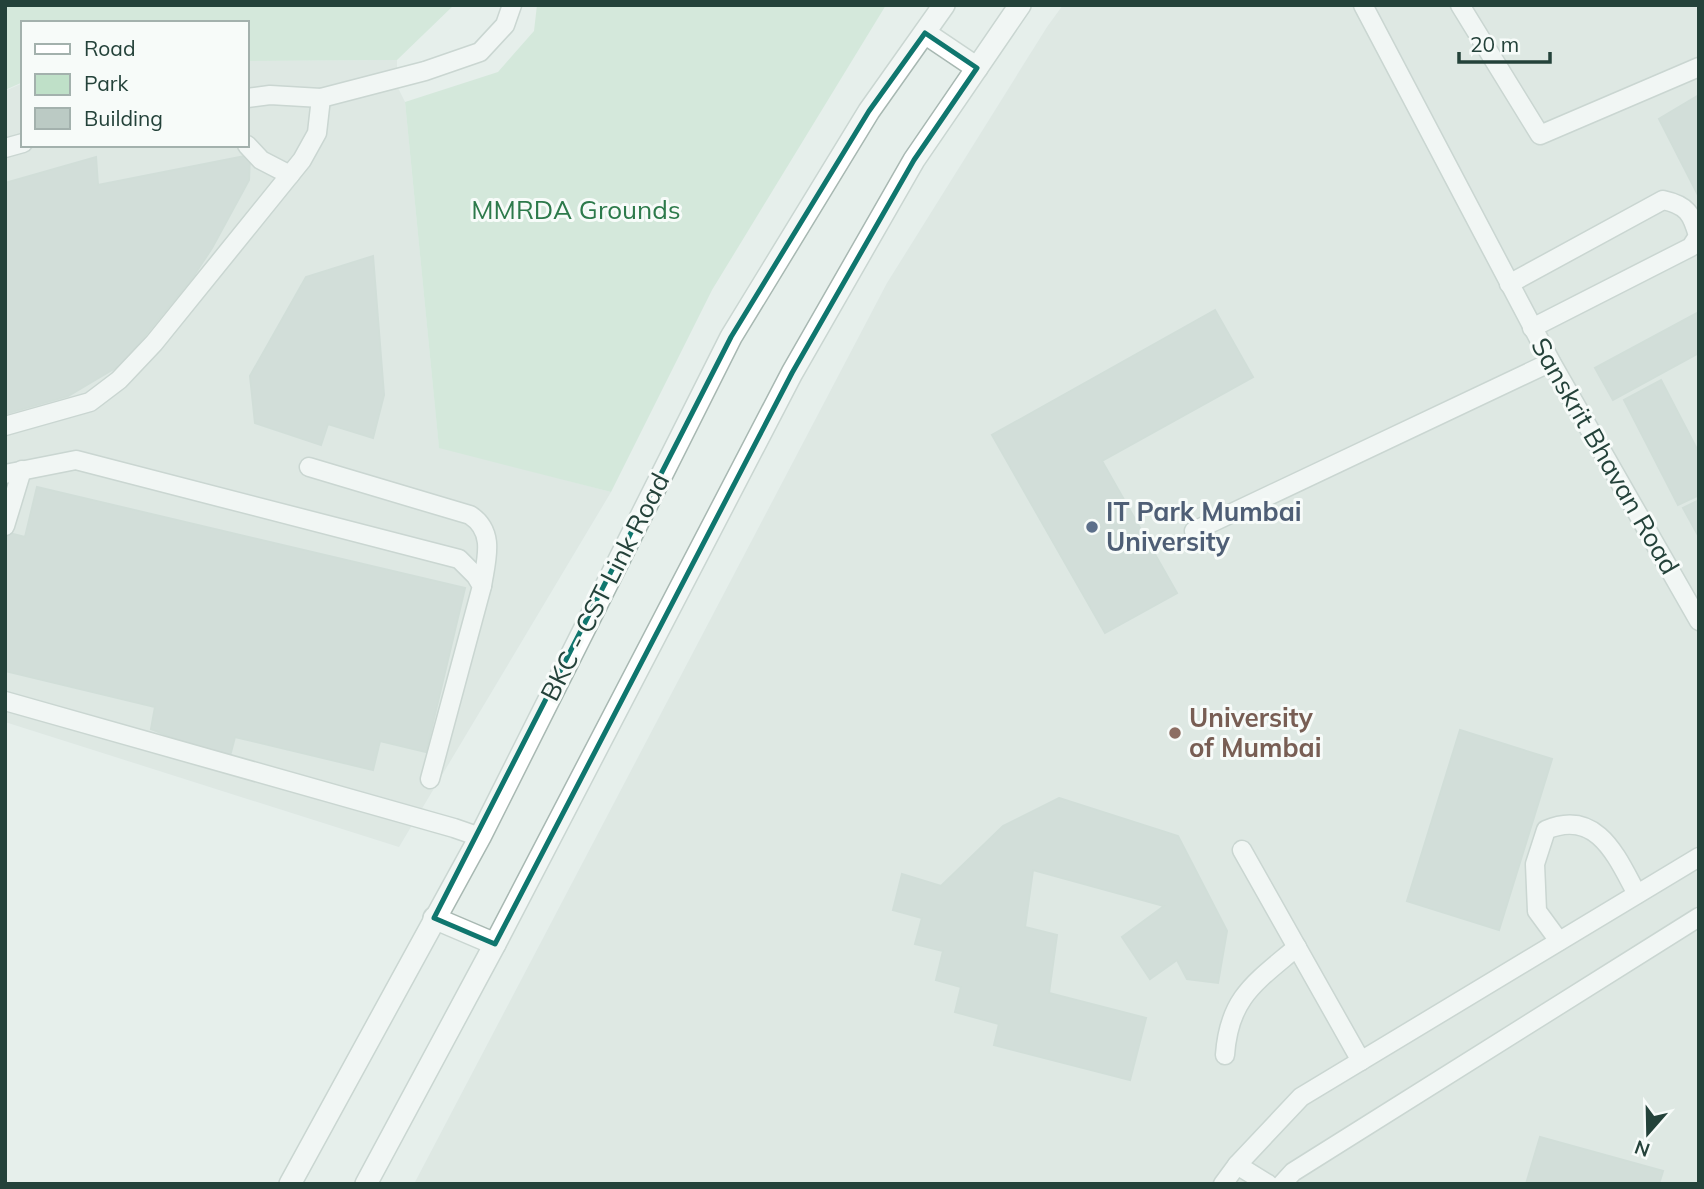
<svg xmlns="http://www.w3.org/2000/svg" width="1704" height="1189" viewBox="0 0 1704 1189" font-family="Mulish,sans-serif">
	<rect width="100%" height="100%" fill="#e6efeb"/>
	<g fill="#d4dfda">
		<polygon points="1063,5 1699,5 1699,1184 414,1184 887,283 1047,27"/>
		<polygon points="397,60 397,86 405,102 439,447 611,492 399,847 5,722 5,91 23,83 23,145 247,145 247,61"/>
	</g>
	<g fill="#bfe0c8">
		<polygon points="5,5 454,5 397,60 247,61 247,23 23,23 23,82 5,90"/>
		<polygon points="537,5 886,5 712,290 611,492 439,448 405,102 498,72 534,31"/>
	</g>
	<g fill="#bbcac4" stroke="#b8c9c2" stroke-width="2">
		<polygon points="1699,95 1699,197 1659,119"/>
		<polygon points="250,155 249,180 212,248 193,277 122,364 68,396 5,414 5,183 96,157 98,185"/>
		<polygon points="373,256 384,395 373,438 328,424 321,445 255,423 250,376 306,277"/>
		<polygon points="1215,310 1253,377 1102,461 1177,593 1105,633 992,435"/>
		<polygon points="1699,312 1699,353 1613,400 1595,368"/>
		<polygon points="1661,380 1699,453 1699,495 1678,505 1624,400"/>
		<polygon points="37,487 465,588 426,752 380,741 373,770 235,737 229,760 151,729 155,707 5,671 5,548 9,533 25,537"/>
		<polygon points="1699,500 1699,537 1683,508"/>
		<polygon points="1460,730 1552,759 1499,930 1407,901"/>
		<polygon points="1059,798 1178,836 1227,931 1218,983 1187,979 1177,960 1150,979 1122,937 1164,906 1033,870 1025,927 1057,935 1049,993 1146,1018 1130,1080 994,1045 999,1024 955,1012 961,987 936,980 943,951 915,944 922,918 893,910 902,874 941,886 1003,826"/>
		<polygon points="1540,1137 1663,1171 1659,1184 1526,1184"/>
	</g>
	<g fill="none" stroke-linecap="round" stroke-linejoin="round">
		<defs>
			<g id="service">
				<polyline points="1363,5 1551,362 1699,621"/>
				<polyline points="1460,5 1540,135 1699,67"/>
				<polyline points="247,98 270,95 321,98 425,71 480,52 505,25 512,5"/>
				<polyline points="247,145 261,160 290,175"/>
				<polyline points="5,148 23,143"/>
				<path d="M1509 284 1663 200C1687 205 1692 214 1698 236L1691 247 1532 328"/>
				<polyline points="5,426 90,402 119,380 154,343 302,160 317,133 321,98"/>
				<path d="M309 467 470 515C496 532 486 560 482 586"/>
				<polyline points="5,474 76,460 459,559 476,576 482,586 430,779"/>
				<polyline points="5,526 22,470"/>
				<polyline points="1194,531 1551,362"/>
				<polyline points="5,701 454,828 480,837"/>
				<polyline points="1242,850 1361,1061"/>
				<path d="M1559 941 1537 911 1535 864 1546 830C1598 808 1617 858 1637 894"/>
				<path d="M1225 1055C1229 997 1256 982 1297 947"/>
				<polyline points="1237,1165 1268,1184"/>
				<polyline points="1223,1184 1237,1165 1301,1097 1699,857"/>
				<polyline points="1282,1184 1293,1172 1699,917"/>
			</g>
			<g id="tertiary">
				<polyline points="925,33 977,68"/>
				<polyline points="434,918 495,944"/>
				<polyline points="290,1184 480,837 731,337 869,111 944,5"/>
				<polyline points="366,1184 495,944 792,373 914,160 1020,5"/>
			</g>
		</defs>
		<use href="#service" stroke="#a8b8b2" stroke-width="21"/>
		<use href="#tertiary" stroke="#a8b8b2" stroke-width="24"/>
		<use href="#service" stroke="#fff" stroke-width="18"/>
		<use href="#tertiary" stroke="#fff" stroke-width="21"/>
	</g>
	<path d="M0 0H1704V1189H0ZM925 33 977 68 914 160 792 373 495 944 434 918 731 337 869 111Z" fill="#e6efeb" fill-opacity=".55" fill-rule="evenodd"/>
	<path fill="none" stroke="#0f766e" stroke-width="5" stroke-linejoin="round" d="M925 33 977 68 914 160 792 373 495 944 434 918 731 337 869 111Z"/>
	<circle fill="#5c6f8a" stroke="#f7fbf9" stroke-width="2.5" cx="1092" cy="527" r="7"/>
	<circle fill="#8d6e63" stroke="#f7fbf9" stroke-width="2.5" cx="1175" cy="733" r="7"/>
	<g text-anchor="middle" stroke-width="6" stroke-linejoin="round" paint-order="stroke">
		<g font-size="26" fill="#2d7a4b" stroke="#f7fbf9">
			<text x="576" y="219">MMRDA Grounds</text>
		</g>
		<g font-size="26" fill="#24423a" stroke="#f7fbf9">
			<text transform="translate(1605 456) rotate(60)" y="9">Sanskrit Bhavan Road</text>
			<text transform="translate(605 587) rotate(-63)" y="9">BKC - CST Link Road</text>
		</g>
		<g font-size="26" font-weight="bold" fill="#4e5e75" stroke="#f7fbf9" text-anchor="start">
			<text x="1106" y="521">IT Park Mumbai<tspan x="1106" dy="30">University</tspan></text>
		</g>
		<g font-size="26" font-weight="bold" fill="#785e54" stroke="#f7fbf9" text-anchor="start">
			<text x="1189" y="727">University<tspan x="1189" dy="30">of Mumbai</tspan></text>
		</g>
	</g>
	<rect width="1704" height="1189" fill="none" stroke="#24423a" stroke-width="14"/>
	<rect x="21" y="21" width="228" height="126" fill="#f7fbf9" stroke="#a3b1ad" stroke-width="2"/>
	<rect x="35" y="44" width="35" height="10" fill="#ffffff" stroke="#a3b1ad" stroke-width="2"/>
	<text x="84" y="56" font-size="21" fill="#24423a">Road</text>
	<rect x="35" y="74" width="35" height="21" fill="#bfe0c8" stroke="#a3b1ad" stroke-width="2"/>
	<text x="84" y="91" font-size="21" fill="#24423a">Park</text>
	<rect x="35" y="108" width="35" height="21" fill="#bbcac4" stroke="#a3b1ad" stroke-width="2"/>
	<text x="84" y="126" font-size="21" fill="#24423a">Building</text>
	<g transform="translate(1648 1133) rotate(200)" stroke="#f7fbf9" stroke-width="5" paint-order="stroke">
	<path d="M0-5L12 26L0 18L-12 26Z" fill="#24423a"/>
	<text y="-10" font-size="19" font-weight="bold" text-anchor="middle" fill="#24423a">N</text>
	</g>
	<path d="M1459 52v10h91v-10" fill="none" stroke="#24423a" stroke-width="3.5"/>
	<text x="1470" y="52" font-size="21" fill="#24423a" stroke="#f7fbf9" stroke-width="5" paint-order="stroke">20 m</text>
</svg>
